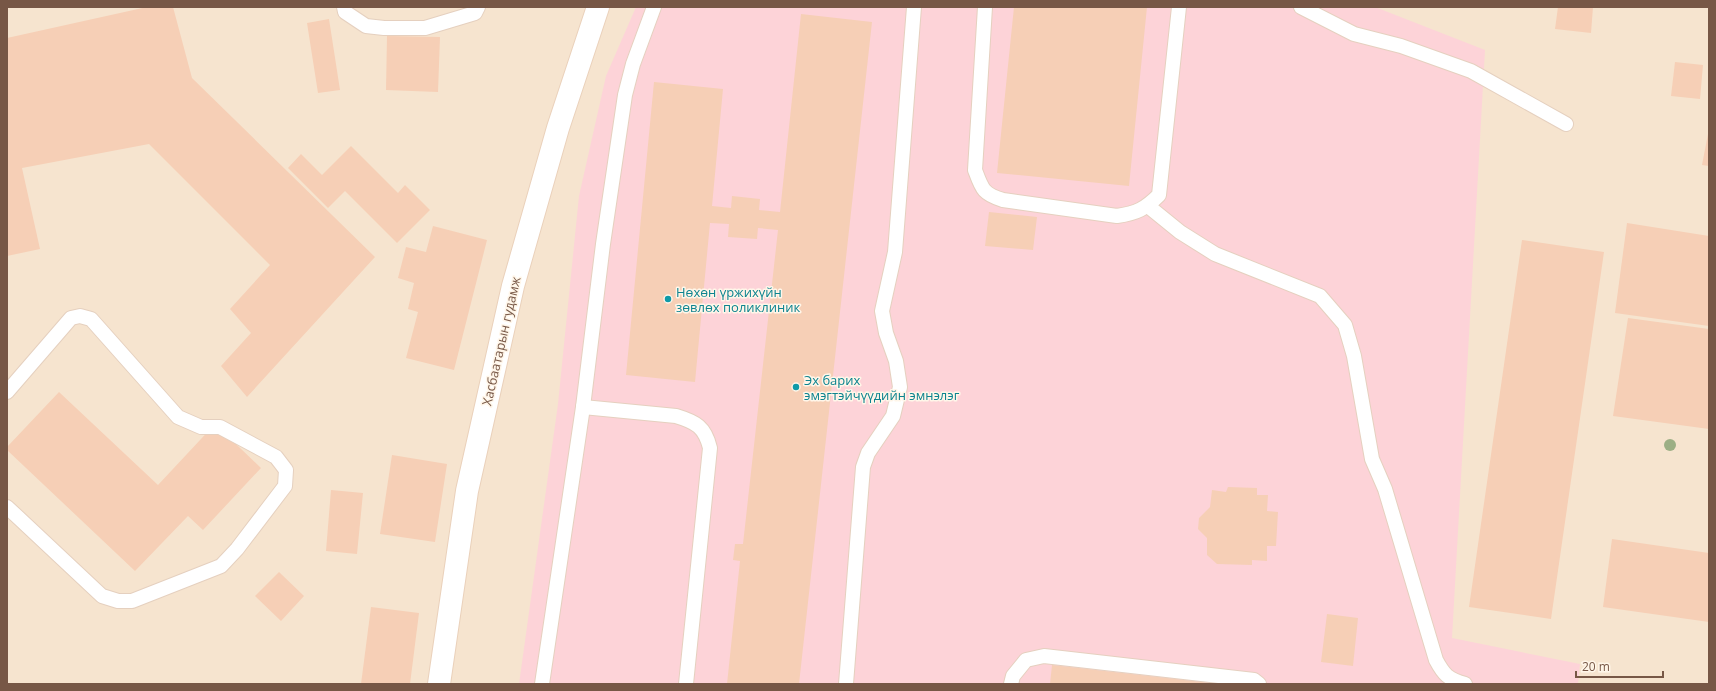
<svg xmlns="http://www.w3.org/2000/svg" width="1716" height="691" viewBox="0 0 1716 691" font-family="'Open Sans',sans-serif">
	<rect width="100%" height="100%" fill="#fef3e1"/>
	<rect fill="#f6e4cf" x="7" y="7" width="1702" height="677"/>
	<polygon fill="#fdd3d8" points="636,7 1375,7 1485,50 1452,638 1580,664 1578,684 519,684 558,404 579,196 606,76"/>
	<g fill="#f6cfb6">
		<polygon points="147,7 173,7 192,78 375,257 247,397 221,366 251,333 230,309 270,265 149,144 22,168 40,249 7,256 7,38"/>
		<polygon points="1014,7 1147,7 1129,186 997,173"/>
		<polygon points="1558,7 1593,7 1591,33 1555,29"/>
		<polygon points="801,14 872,22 799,684 727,684 740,561 733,560 735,544 743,544 778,230 758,228 757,239 728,237 729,224 710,223 695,382 626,375 654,82 723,89 712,206 731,208 732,196 760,199 759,210 780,212"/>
		<polygon points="329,19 340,90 318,93 307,23"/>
		<polygon points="387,36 440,37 438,92 386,90"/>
		<polygon points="1675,62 1703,65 1700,99 1671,96"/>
		<polygon points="1708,134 1709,134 1709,166 1702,165"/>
		<polygon points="351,146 398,193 405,185 430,210 397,243 345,191 328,208 288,168 301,154 322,175"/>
		<polygon points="989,212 1037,217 1033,250 985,246"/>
		<polygon points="1627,223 1709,236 1709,326 1615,313"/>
		<polygon points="433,226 487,240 454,370 406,358 418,312 408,309 414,283 398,278 406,247 426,252"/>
		<polygon points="1522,240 1604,252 1551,619 1469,607"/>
		<polygon points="1628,318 1709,329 1709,429 1613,416"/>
		<polygon points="59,392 158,485 215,424 261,468 203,530 188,516 135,571 7,450 7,447"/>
		<polygon points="392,455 447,464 435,542 380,534"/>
		<polygon points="1228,487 1257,488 1257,495 1268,495 1267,511 1278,512 1276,546 1267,546 1267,561 1252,560 1252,565 1217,564 1207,555 1207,538 1198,529 1199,518 1210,507 1212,490 1226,492"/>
		<polygon points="331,490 363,493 357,554 326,551"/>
		<polygon points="1612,539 1709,553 1709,622 1603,607"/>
		<polygon points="279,572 304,596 281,621 255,596"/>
		<polygon points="371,607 419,613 410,684 361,684"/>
		<polygon points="1327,614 1358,618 1353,666 1321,662"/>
		<polygon points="1052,665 1211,683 1211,684 1050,684"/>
	</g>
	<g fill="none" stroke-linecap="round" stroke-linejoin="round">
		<defs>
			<g id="lane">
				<polyline points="344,7 345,12 366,26 384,28 425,28 475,13 478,7"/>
				<path d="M985 7 975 170C982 189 983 194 1003 200L1117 216C1137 213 1145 209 1159 195L1179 7"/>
				<polyline points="1301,7 1354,34 1401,46 1471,71 1566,124"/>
				<path d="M1148 206 1180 232 1215 254 1320 296 1345 325 1354 356 1372 459 1385 489 1436 660C1444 675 1448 679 1465 684"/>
				<polyline points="7,392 71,318 80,316 91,319 178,417 201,427 220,427 276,457 286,470 285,486 237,549 221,566 132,601 118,601 102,596 7,507"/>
				<path d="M583 407 676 416C696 422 705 427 710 448L686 684"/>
				<polyline points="542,684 583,407 603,244 625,95 633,64 654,7"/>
				<polyline points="846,684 863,467 868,453 893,416 900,387 896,361 886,333 882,311 895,252 914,7"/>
				<polyline points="1011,684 1013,676 1026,660 1044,656 1254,680 1259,684"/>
			</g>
			<polyline id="secondary" points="439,684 467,491 513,286 558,128 598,7"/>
		</defs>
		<use href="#lane" stroke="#e5d0bf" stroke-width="16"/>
		<use href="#secondary" stroke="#ead1bb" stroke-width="24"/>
		<use href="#lane" stroke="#fff" stroke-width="14"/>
		<use href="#secondary" stroke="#fff" stroke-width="22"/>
	</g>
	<circle fill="#9caf85" cx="1670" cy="445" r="6"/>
	<g fill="#0f9aa8" stroke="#fff6e9" stroke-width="1.5">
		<circle cx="668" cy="299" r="4"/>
		<circle cx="796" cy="387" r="4"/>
	</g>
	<g text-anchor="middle" stroke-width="3" stroke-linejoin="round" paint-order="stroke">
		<g font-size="13" fill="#0d838f" stroke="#fff6e9" text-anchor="start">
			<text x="676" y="297">Нөхөн үржихүйн<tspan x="676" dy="15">зөвлөх поликлиник</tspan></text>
			<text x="804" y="385">Эх барих<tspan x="804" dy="15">эмэгтэйчүүдийн эмнэлэг</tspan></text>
		</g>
		<g font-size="13" fill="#775746" stroke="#fff6e9">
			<text transform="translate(501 341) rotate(-77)" y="5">Хасбаатарын гудамж</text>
		</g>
	</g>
	<rect width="1716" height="691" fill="none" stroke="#775746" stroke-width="16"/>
	<path d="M1576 671v6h87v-6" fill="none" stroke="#775746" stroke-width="2"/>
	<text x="1582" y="671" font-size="12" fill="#775746" stroke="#fff6e9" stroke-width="3" paint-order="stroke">20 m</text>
</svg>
